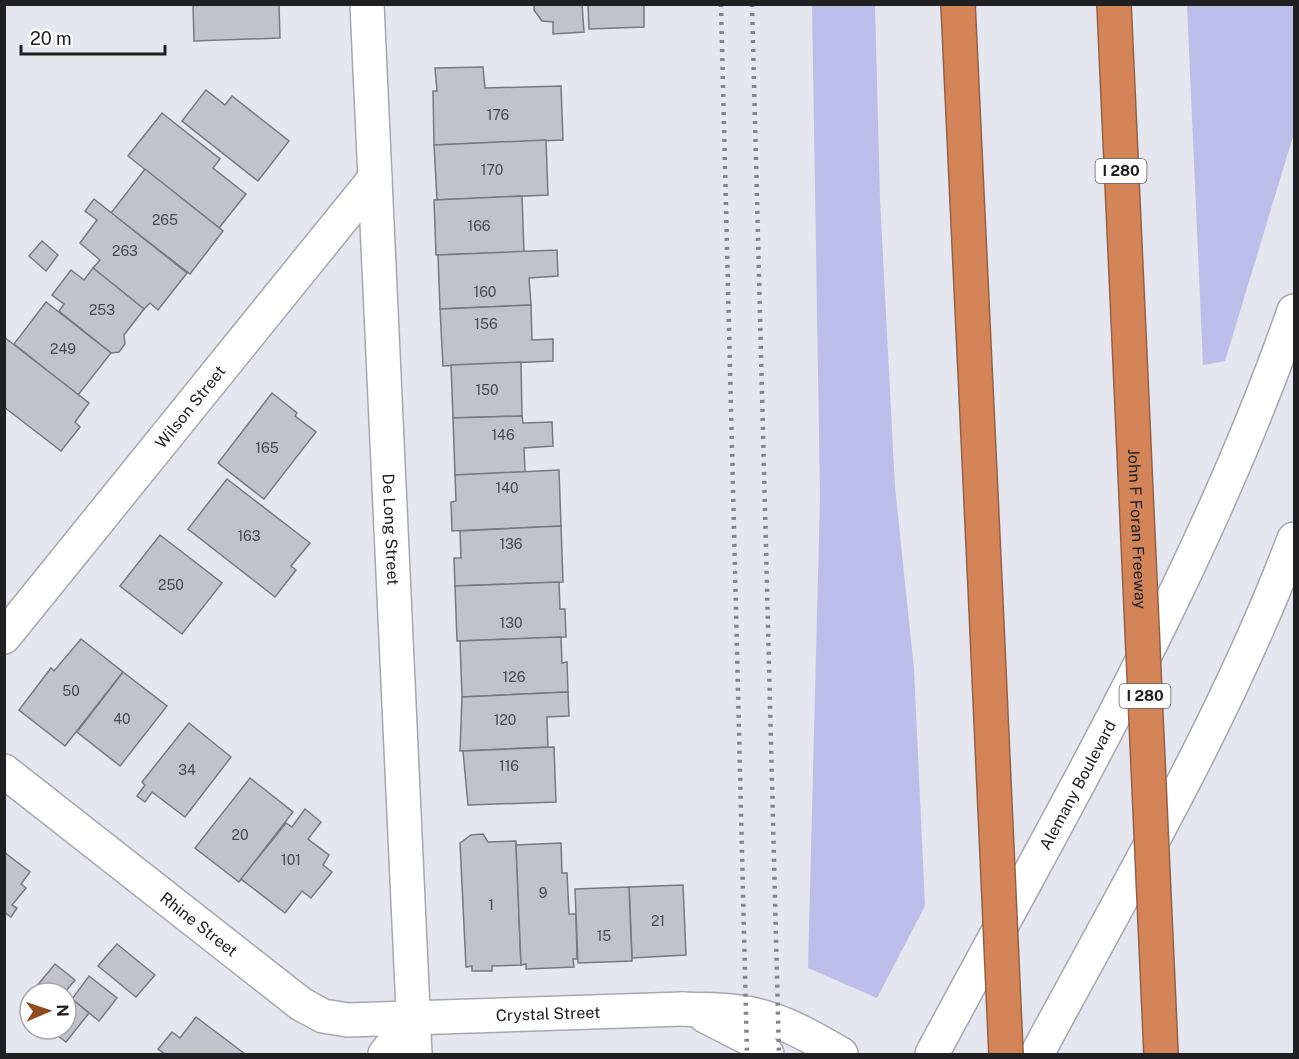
<svg xmlns="http://www.w3.org/2000/svg" width="1299" height="1059" viewBox="0 0 1299 1059" font-family="'Public Sans',sans-serif">
	<rect width="100%" height="100%" fill="#e5e6ef"/>
	<g fill="#bcbeea">
		<polygon points="812,5 875,5 880,199 895,487 914,669 925,906 877,998 808,968 820,497"/>
		<polygon points="1187,5 1294,5 1294,133 1225,361 1203,365"/>
	</g>
	<g fill="#c2c2cb" stroke="#787880" stroke-width="1.5">
		<polygon points="193,4 279,4 280,38 194,41"/>
		<polygon points="534,4 582,4 584,32 553,34 553,22 542,21 534,10"/>
		<polygon points="588,4 644,4 644,27 589,29"/>
		<polygon points="483,67 485,88 561,86 563,140 434,145 433,91 437,91 435,68"/>
		<polygon points="206,90 225,105 232,96 289,141 258,181 182,121"/>
		<polygon points="162,113 220,159 213,168 246,194 219,228 128,156"/>
		<polygon points="546,140 548,195 437,200 434,145"/>
		<polygon points="145,169 223,231 190,274 111,213"/>
		<polygon points="522,196 524,252 436,255 434,200"/>
		<polygon points="94,199 187,273 158,310 150,303 144,309 93,268 100,260 80,243 97,220 85,211"/>
		<polygon points="42,241 58,255 46,271 29,256"/>
		<polygon points="557,250 558,276 529,278 531,305 440,309 438,255"/>
		<polygon points="93,268 144,309 124,335 125,344 119,352 111,353 59,311 64,304 52,295 71,270 84,280"/>
		<polygon points="46,302 111,353 78,395 14,344"/>
		<polygon points="531,305 532,340 553,339 553,361 443,366 440,309"/>
		<polygon points="4,337 89,403 75,422 80,427 61,451 4,407"/>
		<polygon points="521,362 522,416 453,418 451,365"/>
		<polygon points="272,393 297,413 295,416 316,432 264,499 218,463"/>
		<polygon points="522,416 523,423 552,422 553,446 524,448 525,472 455,475 453,418"/>
		<polygon points="559,470 561,526 452,531 451,502 456,501 455,475"/>
		<polygon points="227,479 310,543 291,566 296,570 275,597 188,529"/>
		<polygon points="561,526 563,582 455,586 454,558 461,558 460,531"/>
		<polygon points="160,535 222,583 182,634 120,586"/>
		<polygon points="559,582 560,609 565,609 566,637 457,641 455,586"/>
		<polygon points="561,637 562,663 567,662 568,692 462,697 460,641"/>
		<polygon points="81,639 123,672 65,746 19,710 51,668 54,671"/>
		<polygon points="123,672 167,706 120,766 77,732"/>
		<polygon points="568,692 569,716 547,717 548,747 460,751 462,697"/>
		<polygon points="189,723 231,757 185,817 152,792 145,802 137,796 145,785 142,782"/>
		<polygon points="554,747 556,802 468,805 463,751"/>
		<polygon points="250,778 293,812 239,882 195,848"/>
		<polygon points="305,809 321,822 308,839 329,855 323,865 332,872 311,898 302,891 285,913 241,879 286,823 292,827"/>
		<polygon points="483,834 488,842 516,841 521,965 492,966 492,971 472,971 472,966 466,967 460,843 471,835"/>
		<polygon points="561,843 562,873 567,873 569,914 576,914 577,959 573,959 574,967 526,969 526,964 521,965 516,845"/>
		<polygon points="4,852 30,872 21,884 26,888 12,905 17,908 11,917 4,912"/>
		<polygon points="683,885 686,955 632,958 629,887"/>
		<polygon points="629,887 632,961 578,963 575,889"/>
		<polygon points="117,944 155,975 136,997 98,966"/>
		<polygon points="55,964 75,980 64,993 31,993"/>
		<polygon points="89,976 117,998 99,1021 72,999"/>
		<polygon points="72,999 89,1013 66,1042 49,1029 66,1029 66,1005"/>
		<polygon points="196,1017 245,1054 165,1054 158,1049 172,1032 180,1038"/>
	</g>
	<g fill="none" stroke-linecap="round" stroke-linejoin="round">
		<defs>
			<g id="street">
				<path id="s1" d="M367 4 415 1054"/>
				<path id="s2" d="M4 637 375 178"/>
				<path id="s3" d="M4 771 301 1004 323 1016 348 1020 683 1009"/>
				<polyline points="385,1054 414,1018"/>
			</g>
			<g id="secondary">
				<path d="M683 1009C702 1010 721 1009 739 1012 776 1016 810 1036 841 1054"/>
				<polyline points="705,1016 750,1039 767,1054"/>
				<path id="s4" d="M932 1054C1062 811 1203 572 1294 311"/>
				<path d="M1037 1054C1127 886 1226 719 1294 539"/>
			</g>
			<g id="highway">
				<polyline points="958,4 986,606"/>
				<polyline points="1114,4 1129,337"/>
			</g>
		</defs>
		<use href="#street" stroke="#a6a7af" stroke-width="36"/>
		<use href="#secondary" stroke="#a6a7af" stroke-width="36"/>
		<use href="#highway" stroke="#956146" stroke-width="36"/>
		<use href="#street" stroke="#fff" stroke-width="33"/>
		<use href="#secondary" stroke="#fff" stroke-width="33"/>
		<use href="#highway" stroke="#d48459" stroke-width="33"/>
		<g stroke="#83848a" stroke-width="4.5" stroke-dasharray="3 6" stroke-linecap="butt">
			<polyline points="721,4 747,1054"/>
			<polyline points="752,4 779,1054"/>
		</g>
		<defs>
			<g id="highway-bridge">
				<path id="s5" d="M1129 337 1161 1054"/>
				<polyline points="986,606 1006,1054"/>
			</g>
		</defs>
		<use href="#highway-bridge" stroke="#956146" stroke-width="36" stroke-linecap="butt"/>
		<use href="#highway-bridge" stroke="#d48459" stroke-width="33"/>
	</g>
	<g text-anchor="middle" stroke-width="4.5" stroke-linejoin="round" paint-order="stroke">
		<g font-size="14" fill="#48484d">
			<text x="498" y="120">176</text>
			<text x="492" y="175">170</text>
			<text x="165" y="225">265</text>
			<text x="479" y="231">166</text>
			<text x="125" y="256">263</text>
			<text x="485" y="297">160</text>
			<text x="102" y="315">253</text>
			<text x="486" y="329">156</text>
			<text x="63" y="354">249</text>
			<text x="487" y="395">150</text>
			<text x="503" y="440">146</text>
			<text x="267" y="453">165</text>
			<text x="507" y="493">140</text>
			<text x="249" y="541">163</text>
			<text x="511" y="549">136</text>
			<text x="171" y="590">250</text>
			<text x="511" y="628">130</text>
			<text x="514" y="682">126</text>
			<text x="71" y="696">50</text>
			<text x="122" y="724">40</text>
			<text x="505" y="725">120</text>
			<text x="509" y="771">116</text>
			<text x="187" y="775">34</text>
			<text x="240" y="840">20</text>
			<text x="291" y="865">101</text>
			<text x="543" y="898">9</text>
			<text x="491" y="910">1</text>
			<text x="658" y="926">21</text>
			<text x="604" y="941">15</text>
		</g>
		<g fill="#fff" stroke="#636365" stroke-width="1.5">
			<rect x="1095.5" y="159" width="51" height="24" rx="4.5"/>
			<rect x="1119.5" y="684" width="51" height="24" rx="4.5"/>
		</g>
		<g font-size="15" font-weight="bold" fill="#202023">
			<text x="1121" y="176">I 280</text>
			<text x="1145" y="701">I 280</text>
		</g>
		<g font-size="16" fill="#202023" stroke="#fff">
			<text dy="6" stroke="none"><textPath href="#s2" startOffset="296">Wilson Street</textPath></text>
			<text dy="6" stroke="none"><textPath href="#s1" startOffset="526">De Long Street</textPath></text>
			<text dy="6" stroke="none"><textPath href="#s5" startOffset="192">John F Foran Freeway</textPath></text>
			<text dy="6" stroke="none"><textPath href="#s4" startOffset="306">Alemany Boulevard</textPath></text>
			<text dy="6" stroke="none"><textPath href="#s3" startOffset="248">Rhine Street</textPath></text>
			<text dy="6" stroke="none"><textPath href="#s3" startOffset="628">Crystal Street</textPath></text>
		</g>
	</g>
	<rect width="1299" height="1059" fill="none" stroke="#202023" stroke-width="12"/>
	<g transform="translate(48 1011) rotate(88)"><circle r="28" fill="#ffffff" stroke="#a6a6a7" stroke-width="1.5"/>
	<path d="M0-4.5L10 22L0 15L-10 22Z" fill="#914b23"/>
	<text y="-9" font-size="16" font-weight="bold" text-anchor="middle" fill="#202023">N</text>
	</g>
	<path d="M21 45v9h144v-9" fill="none" stroke="#202023" stroke-width="3"/>
	<text x="30" y="45" font-size="18" fill="#202023" stroke="#ffffff" stroke-width="4.5" paint-order="stroke">20 m</text>
</svg>
